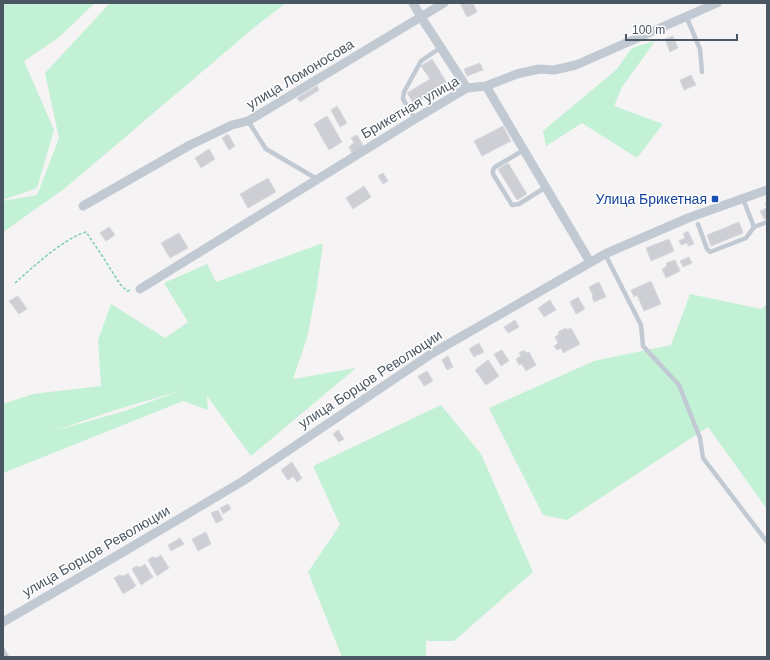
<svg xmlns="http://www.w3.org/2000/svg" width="770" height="660" viewBox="0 0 770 660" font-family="Arial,sans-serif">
	<rect width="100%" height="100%" fill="#f5f3f3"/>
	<g fill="#c3f1d5" fill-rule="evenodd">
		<polygon points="3,3 95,3 58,38 24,61 54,130 37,188 3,200"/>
		<polygon points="110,3 286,3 256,26 64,189 3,232 3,201 37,195 59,138 45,73"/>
		<polygon points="655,41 622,87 614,106 663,124 637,158 582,123 546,146 543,131 616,70 632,48"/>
		<path d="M323 243 317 287 307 338 293 379 356 368 251 456 207 396 208 410 183 401 3 473V404L33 394 101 386 98 340 111 304 165 338 188 322 164 283 207 264 216 282ZM180 391 125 411 54 431 115 410Z"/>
		<polygon points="690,294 761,309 767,304 767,509 708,427 567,520 543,515 489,408 594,361 671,345"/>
		<polygon points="441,405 481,454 533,572 454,641 427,641 426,637 426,657 342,657 308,572 340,525 313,466"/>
	</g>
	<g fill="#cdcfd5" stroke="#d7d9de">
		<polygon points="460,3 467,3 468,5 473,3 477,12 467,17"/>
		<polygon points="673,36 678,48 670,52 665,39"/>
		<polygon points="432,59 447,83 414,104 407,93 430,79 421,66"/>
		<polygon points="480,63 483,70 467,76 464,69"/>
		<polygon points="691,75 696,85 684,90 680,80"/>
		<polygon points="317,86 319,90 300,102 297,98"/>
		<polygon points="337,106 347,123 340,127 331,110"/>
		<polygon points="327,116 342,142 329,150 314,124"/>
		<polygon points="503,126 511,141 482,156 474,141"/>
		<polygon points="228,134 235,146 229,150 222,138"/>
		<polygon points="357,135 364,147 352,153 349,147 354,143 351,138"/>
		<polygon points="209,149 215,159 201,168 195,158"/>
		<polygon points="508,163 527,194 517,200 498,169"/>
		<polygon points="383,173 388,181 383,184 378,176"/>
		<polygon points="268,178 276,192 248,208 240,194"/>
		<polygon points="364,186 371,197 353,209 346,198"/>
		<polygon points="765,203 767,203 767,218 764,219 760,211 767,208"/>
		<polygon points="739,222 743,233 711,246 707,235"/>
		<polygon points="109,227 115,235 106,241 100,233"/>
		<polygon points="688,231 694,244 688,246 687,243 681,245 679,241 685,238 683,234"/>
		<polygon points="179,233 188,248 170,258 161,243"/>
		<polygon points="669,239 674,251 651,261 646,248"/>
		<polygon points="689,257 692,263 683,267 680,261"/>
		<polygon points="675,260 680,271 666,278 662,269 667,266 666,263"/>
		<polygon points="651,281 661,304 644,311 637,295 634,297 631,290"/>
		<polygon points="599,282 606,297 594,302 592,297 593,296 589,287"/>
		<polygon points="18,296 27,309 19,314 9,301"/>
		<polygon points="578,297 585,309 576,314 570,302"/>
		<polygon points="550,300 556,310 544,317 538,308"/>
		<polygon points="515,320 519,327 508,333 504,327"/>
		<polygon points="566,328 567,330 571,328 580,344 563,353 561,348 557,350 554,346 558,343 555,337 559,334 558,332"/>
		<polygon points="479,343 484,352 474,357 469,349"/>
		<polygon points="502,350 509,361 501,366 494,354"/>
		<polygon points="524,350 526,353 529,352 536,365 526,371 522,364 519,365 516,359 521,356 519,353"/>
		<polygon points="448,356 453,367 447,370 442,360"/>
		<polygon points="488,360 499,376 486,385 475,370"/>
		<polygon points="427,371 433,381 424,386 418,376"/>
		<polygon points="338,430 344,439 339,442 333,434"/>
		<polygon points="292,462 302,478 297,482 293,476 288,480 281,470"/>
		<polygon points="228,504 231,509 223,514 220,508"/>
		<polygon points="218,510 223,520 216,523 211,513"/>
		<polygon points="206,532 211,544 198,551 192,539"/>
		<polygon points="180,538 184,544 171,551 168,545"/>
		<polygon points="161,555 169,568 157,576 148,560 152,557 157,558"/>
		<polygon points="145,564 153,577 141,585 132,569 136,566 141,567"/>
		<polygon points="128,573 136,586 123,594 114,578 119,575 124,576"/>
	</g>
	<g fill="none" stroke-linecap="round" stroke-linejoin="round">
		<path stroke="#7ad0a6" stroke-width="1.5" stroke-dasharray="3 2" stroke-linecap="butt" d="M15 283C33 267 63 239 86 232L99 251 120 284 127 291 132 290"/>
		<g stroke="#c1cad2" stroke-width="4.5">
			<polyline points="686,16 700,49 702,72"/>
			<polyline points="415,119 403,99 404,92 421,61 440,48"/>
			<polyline points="248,121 266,149 317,179"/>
			<polyline points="524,150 495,167 493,170 493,174 512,205 519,204 546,187"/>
			<polyline points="698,224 707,249 710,252 746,238 754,227 743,199"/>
			<polyline points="754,227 767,222"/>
			<polyline points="605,254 641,325 643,346 679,385 700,438 703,458 767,542"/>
			<polyline points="3,650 7,657"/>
		</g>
		<g stroke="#c1cad2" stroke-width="9">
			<polyline points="413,3 421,17 467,88"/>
			<polyline points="486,86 590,262"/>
			<polyline points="83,206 190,145 232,125 248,121 444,3"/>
			<polyline points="140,289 415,119 467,88 486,86 517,74 539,69 554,70 576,65 717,3"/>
			<polyline points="3,622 118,555 243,481 431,354 605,254 688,218 767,190"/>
		</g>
	</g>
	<rect fill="#1a4fb4" stroke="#fff" stroke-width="1.5" x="711" y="195" width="8" height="8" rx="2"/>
	<g text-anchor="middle" stroke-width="3" stroke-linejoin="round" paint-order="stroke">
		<g font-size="14" fill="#4a5661" stroke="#fff">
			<text transform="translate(300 74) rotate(-31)" y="5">улица Ломоносова</text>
			<text transform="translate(410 107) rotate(-30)" y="5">Брикетная улица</text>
			<text transform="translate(370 379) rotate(-33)" y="5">улица Борцов Революции</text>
			<text transform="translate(96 551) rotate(-30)" y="5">улица Борцов Революции</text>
		</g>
		<g font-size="14" fill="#164399" stroke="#fff" text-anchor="end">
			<text x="707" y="204">Улица Брикетная</text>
		</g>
	</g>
	<rect width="770" height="660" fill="none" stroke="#4a5661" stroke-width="8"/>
	<path d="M626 34v6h111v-6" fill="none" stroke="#4a5661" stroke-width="2"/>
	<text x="632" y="34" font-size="12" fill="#4a5661" stroke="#ffffff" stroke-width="3" paint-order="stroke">100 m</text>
</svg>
